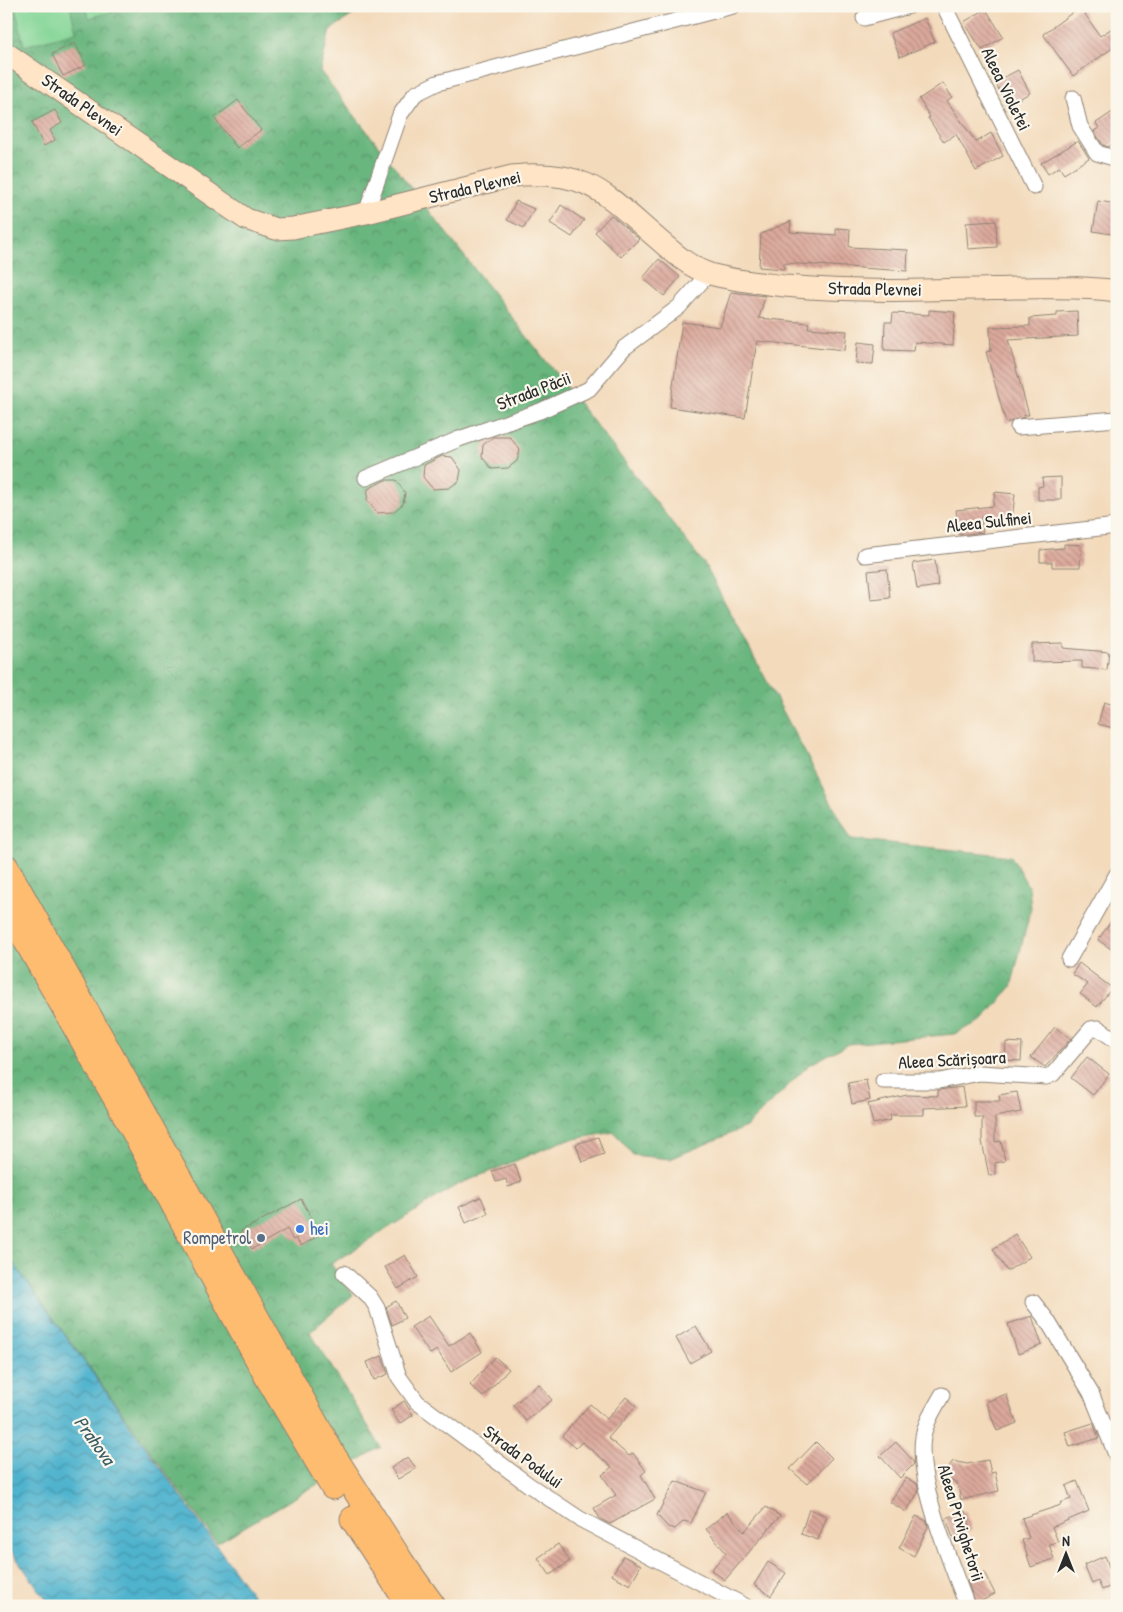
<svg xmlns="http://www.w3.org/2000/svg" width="1123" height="1612" viewBox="0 0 1123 1612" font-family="'Patrick Hand',sans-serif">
	<defs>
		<pattern id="forest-crowns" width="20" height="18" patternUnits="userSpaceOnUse" patternTransform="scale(1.25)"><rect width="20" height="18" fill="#6ab67f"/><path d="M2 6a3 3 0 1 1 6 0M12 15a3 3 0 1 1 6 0" fill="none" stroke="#579468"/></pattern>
		<pattern id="water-waves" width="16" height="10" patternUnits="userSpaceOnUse" patternTransform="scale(1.25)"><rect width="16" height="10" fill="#4fb3ce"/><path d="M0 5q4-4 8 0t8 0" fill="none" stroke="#4292a7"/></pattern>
		<pattern id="building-back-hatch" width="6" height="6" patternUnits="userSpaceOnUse" patternTransform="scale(1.25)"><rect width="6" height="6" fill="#dca99c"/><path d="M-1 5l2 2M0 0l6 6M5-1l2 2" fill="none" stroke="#b38a7f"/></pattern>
	</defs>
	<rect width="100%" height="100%" fill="#fbf7ec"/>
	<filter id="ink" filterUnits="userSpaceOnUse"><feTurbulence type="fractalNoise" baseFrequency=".02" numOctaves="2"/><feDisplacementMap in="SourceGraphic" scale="10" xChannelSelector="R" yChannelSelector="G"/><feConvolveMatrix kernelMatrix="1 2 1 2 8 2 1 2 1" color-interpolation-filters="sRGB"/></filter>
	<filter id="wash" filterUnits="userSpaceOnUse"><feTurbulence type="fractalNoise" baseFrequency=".0096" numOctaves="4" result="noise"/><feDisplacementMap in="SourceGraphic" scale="20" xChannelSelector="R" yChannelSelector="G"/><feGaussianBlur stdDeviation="1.12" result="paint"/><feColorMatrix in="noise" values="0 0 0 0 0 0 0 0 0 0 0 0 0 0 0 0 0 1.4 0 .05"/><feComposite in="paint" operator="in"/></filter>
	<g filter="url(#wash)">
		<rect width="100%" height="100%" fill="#f3dabb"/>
		<polygon fill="url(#forest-crowns)" stroke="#4a7055" points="6,6 366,6 330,30 320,71 705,565 851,839 1011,856 1029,888 1031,908 1011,987 983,1020 954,1034 848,1044 809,1065 746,1127 670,1159 633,1155 614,1132 563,1141 455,1186 331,1264 353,1295 310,1332 381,1447 217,1543 6,1253"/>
		<g fill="#83d596" stroke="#578060">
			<polygon points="15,6 70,6 76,32 24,46"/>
			<polygon points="86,6 133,6 89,18"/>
		</g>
		<polygon fill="url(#water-waves)" stroke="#3d6f7c" points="6,1253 260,1606 51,1606 6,1544"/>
		<g id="blocks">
			<g fill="url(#building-back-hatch)">
				<polygon points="1080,7 1100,36 1117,25 1117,45 1073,76 1043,34"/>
				<polygon points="986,9 1003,37 982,50 964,22"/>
				<polygon points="925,18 935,42 900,57 890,33"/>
				<polygon points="75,43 86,65 63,76 52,54"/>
				<polygon points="1018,70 1030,93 1007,105 995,82"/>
				<polygon points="943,83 952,97 947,101 976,142 991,133 1003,156 976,171 956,134 944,142 928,118 930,117 919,99"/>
				<polygon points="238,100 261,130 237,148 214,118"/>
				<polygon points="1117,109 1117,141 1108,147 1103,145 1094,131 1099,128 1096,123"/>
				<polygon points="55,110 62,123 50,130 55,140 44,146 32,122"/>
				<polygon points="1078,141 1089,158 1064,174 1059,167 1048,174 1041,163"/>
				<polygon points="516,201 534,209 524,228 507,220"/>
				<polygon points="1098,201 1117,204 1117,235 1093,231"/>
				<polygon points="561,205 584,220 572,237 550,223"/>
				<polygon points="611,215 639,239 621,257 595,232"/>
				<polygon points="791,221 790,232 836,235 836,228 850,229 849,247 908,250 907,271 784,263 784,269 759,267 761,234"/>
				<polygon points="996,221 997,247 968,249 966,223"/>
				<polygon points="659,259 680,277 664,296 643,278"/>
				<polygon points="731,292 765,296 759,318 809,323 808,328 847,331 845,350 757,341 745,418 670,407 682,322 720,327"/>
				<polygon points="929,310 955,312 953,345 915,342 914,351 884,350 885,322 892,322 893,313 929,315"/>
				<polygon points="1077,311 1078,336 1008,340 1029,415 1024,415 1024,417 1006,423 986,352 991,351 990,327 1030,326 1030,318 1057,316 1057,312"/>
				<polygon points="858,342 875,344 873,364 856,363"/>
				<polygon points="493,437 510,437 520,450 517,461 508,468 492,469 482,457 483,445"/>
				<polygon points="442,456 452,457 461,470 459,481 449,488 433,489 423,477 424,465"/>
				<polygon points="1061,477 1061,500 1038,500 1038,487 1043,486 1042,478"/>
				<polygon points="385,480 396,480 405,493 403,504 393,512 377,513 367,500 368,489"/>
				<polygon points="995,492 1015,494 1012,520 981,517 983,532 959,535 956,510 993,506"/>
				<polygon points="1064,544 1081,545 1080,567 1052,567 1052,562 1040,562 1040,550 1064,548"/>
				<polygon points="935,560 938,586 917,589 913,563"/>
				<polygon points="887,569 890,598 871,600 868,571"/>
				<polygon points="1063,643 1063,648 1109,652 1107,670 1082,668 1082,661 1032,662 1032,644"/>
				<polygon points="1104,702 1117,706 1117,729 1098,724"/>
				<polygon points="1117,913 1117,953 1098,940"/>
				<polygon points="1079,963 1112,988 1097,1007 1080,994 1088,984 1072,974"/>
				<polygon points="1055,1027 1071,1039 1045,1067 1031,1057"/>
				<polygon points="1006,1042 1022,1043 1021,1061 1005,1060"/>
				<polygon points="1087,1057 1109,1074 1093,1095 1071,1078"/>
				<polygon points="866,1080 870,1100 852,1104 848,1083"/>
				<polygon points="962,1087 965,1106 924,1108 924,1115 890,1115 891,1120 873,1124 868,1104 907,1095 938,1096 938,1090"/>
				<polygon points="1017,1092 1021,1112 995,1117 995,1142 1001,1141 1005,1161 995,1163 995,1175 989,1176 982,1141 982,1117 974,1117 974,1101 1000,1101 999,1095"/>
				<polygon points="598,1137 604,1154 582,1162 576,1144"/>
				<polygon points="515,1164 521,1182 508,1187 506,1179 496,1182 492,1171"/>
				<polygon points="481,1197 488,1213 466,1223 459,1207"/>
				<polygon points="301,1199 321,1234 301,1246 296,1238 293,1240 287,1229 252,1249 241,1231"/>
				<polygon points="1015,1234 1030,1257 1007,1271 993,1249"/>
				<polygon points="405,1255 418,1277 398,1289 385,1267"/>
				<polygon points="396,1301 405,1318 392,1325 386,1307"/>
				<polygon points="429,1316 449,1346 470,1333 482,1352 451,1372 437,1350 430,1354 411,1327"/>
				<polygon points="1032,1316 1042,1345 1018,1354 1008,1324"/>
				<polygon points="696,1326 711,1351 690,1363 676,1338"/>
				<polygon points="382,1356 388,1374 374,1380 367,1362"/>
				<polygon points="495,1357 509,1369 483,1397 470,1385"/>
				<polygon points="539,1384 552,1400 526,1421 513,1405"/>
				<polygon points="1006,1394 1017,1423 997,1431 986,1402"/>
				<polygon points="626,1397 636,1406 608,1438 629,1456 633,1453 646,1471 641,1475 655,1499 610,1524 600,1519 594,1508 616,1495 602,1475 612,1467 582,1442 576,1448 562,1436 590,1404 607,1419"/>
				<polygon points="404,1401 413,1415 400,1424 391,1410"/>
				<polygon points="1093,1423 1099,1438 1070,1447 1065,1432"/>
				<polygon points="816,1442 832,1458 807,1484 790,1469"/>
				<polygon points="896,1442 913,1461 914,1464 900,1478 880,1456"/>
				<polygon points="408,1457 416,1468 398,1479 391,1468"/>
				<polygon points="988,1460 991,1473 995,1472 999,1491 961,1500 957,1483 942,1477 953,1461 967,1464"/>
				<polygon points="906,1478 917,1484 919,1491 906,1512 890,1502"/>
				<polygon points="675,1481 706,1492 691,1523 684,1521 675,1529 668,1527 657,1515"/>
				<polygon points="1077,1481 1089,1511 1052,1527 1058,1542 1049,1544 1054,1559 1031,1567 1022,1540 1029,1538 1022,1518 1061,1505 1060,1503 1071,1499 1066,1486"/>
				<polygon points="766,1507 780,1516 725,1580 711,1570 726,1553 706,1529 727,1512 744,1532"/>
				<polygon points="809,1509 827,1516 818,1540 801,1534"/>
				<polygon points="965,1511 972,1530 953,1538 946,1518"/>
				<polygon points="916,1516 927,1521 928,1527 914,1556 899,1548"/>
				<polygon points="558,1544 570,1561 550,1575 538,1558"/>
				<polygon points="623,1556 641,1565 630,1585 612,1575"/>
				<polygon points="1105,1556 1113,1577 1111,1578 1114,1585 1102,1590 1098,1581 1092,1584 1084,1565"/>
				<polygon points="768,1562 786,1573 771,1596 754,1585"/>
				<polygon points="984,1572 995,1594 976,1604 967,1581"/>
			</g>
		</g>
	</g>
	<g filter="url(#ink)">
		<use href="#blocks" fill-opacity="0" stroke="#8f8273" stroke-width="1"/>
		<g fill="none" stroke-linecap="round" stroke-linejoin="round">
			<defs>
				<g id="minor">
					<polyline points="944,6 1034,187"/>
					<polyline points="864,18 909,6"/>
					<polyline points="1073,98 1080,126 1097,153 1117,159"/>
					<polyline points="366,213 400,115 415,94 437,83 733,6"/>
					<polyline points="1018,427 1117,419"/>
					<polyline points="366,478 459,439 540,411 589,389 624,348 679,307 709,273"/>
					<polyline points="865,555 1117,526"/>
					<polyline points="1069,959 1117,874"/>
					<polyline points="883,1081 939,1081 980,1073 1046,1077 1053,1074 1091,1029 1098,1028 1117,1041"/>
					<polyline points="344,1273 370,1297 377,1308 399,1377 417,1402 529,1485 580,1519 745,1606"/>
					<polyline points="1033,1302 1047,1320 1091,1393 1117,1457"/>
					<path d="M942 1395C935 1408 925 1422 923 1437 916 1480 951 1563 967 1606"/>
				</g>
				<path id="secondary" d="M6 53 246 219 276 229 293 228 366 213 512 176C589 168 606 195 660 241 675 254 691 268 710 274 735 281 760 283 785 286 861 293 938 290 1015 288 1049 288 1083 286 1117 291"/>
				<g id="trunk">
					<polyline points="6,867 333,1455 402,1563 433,1606"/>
					<polyline points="6,905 118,1102 268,1378 333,1487"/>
					<polyline points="353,1519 410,1606"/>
				</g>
			</defs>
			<use href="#minor" stroke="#8f8273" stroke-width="17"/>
			<use href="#secondary" stroke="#8f8273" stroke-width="23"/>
			<use href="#trunk" stroke="#8f8273" stroke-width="27"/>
			<use href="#minor" stroke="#fff" stroke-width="15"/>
			<use href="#secondary" stroke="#ffe4c6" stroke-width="21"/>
			<use href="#trunk" stroke="#febc71" stroke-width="25"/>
		</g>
	</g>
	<circle fill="#3f7fe0" stroke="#fbf7ec" stroke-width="2" cx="300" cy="1229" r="5"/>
	<circle fill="#5c6f8a" stroke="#fbf7ec" stroke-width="2" cx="261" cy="1238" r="5"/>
	<g text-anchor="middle" stroke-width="4.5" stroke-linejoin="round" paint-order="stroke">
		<g font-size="18" fill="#2b2b2b" stroke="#fbf7ec">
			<text transform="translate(1006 89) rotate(64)" y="6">Aleea Violetei</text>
			<text transform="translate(82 105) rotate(35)" y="6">Strada Plevnei</text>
			<text transform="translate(475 187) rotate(-13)" y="6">Strada Plevnei</text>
			<text transform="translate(875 289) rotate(1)" y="6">Strada Plevnei</text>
			<text transform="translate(534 391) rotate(-21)" y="6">Strada Păcii</text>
			<text transform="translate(989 522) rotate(-6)" y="6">Aleea Sulfinei</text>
			<text transform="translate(952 1060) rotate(-3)" y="6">Aleea Scărișoara</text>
			<text transform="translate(523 1457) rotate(36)" y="6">Strada Podului</text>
			<text transform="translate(961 1523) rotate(73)" y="6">Aleea Privighetorii</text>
		</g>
		<g font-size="18" fill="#366cbe" stroke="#fbf7ec" text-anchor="start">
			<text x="310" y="1235">hei</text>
		</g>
		<g font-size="18" fill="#4e5e75" stroke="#fbf7ec" text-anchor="end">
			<text x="251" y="1244">Rompetrol</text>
		</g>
		<g font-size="19" font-style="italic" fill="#385b64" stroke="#fbf7ec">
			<text transform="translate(95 1440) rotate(54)" y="7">Prahova</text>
		</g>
	</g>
	<rect width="1123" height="1612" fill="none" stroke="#fbf7ec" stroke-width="25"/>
	<g transform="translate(1066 1554)" stroke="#fbf7ec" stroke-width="4" paint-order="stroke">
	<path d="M0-4L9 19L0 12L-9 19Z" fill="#2b2b2b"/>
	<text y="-8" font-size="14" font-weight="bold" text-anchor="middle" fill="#2b2b2b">N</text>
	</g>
</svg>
